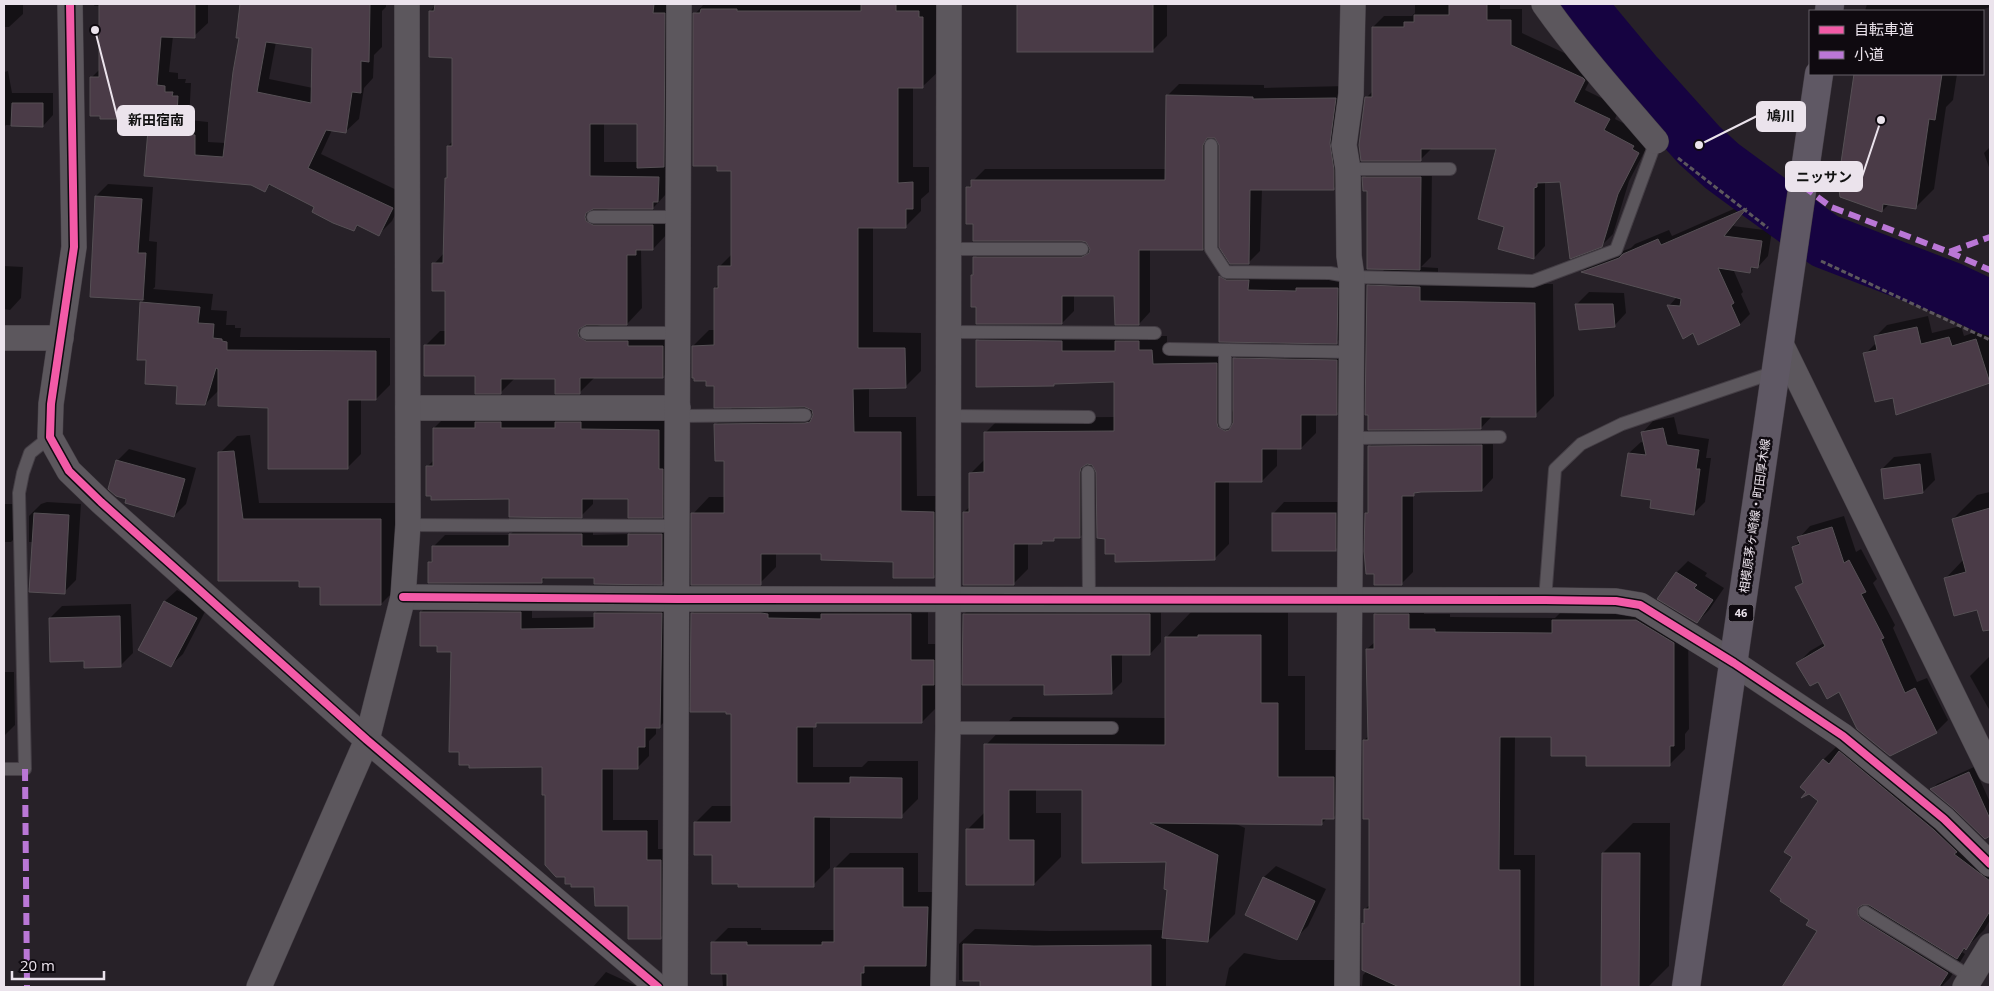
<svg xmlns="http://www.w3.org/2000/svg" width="1994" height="991" viewBox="0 0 1994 991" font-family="'Open Sans','Noto Sans JP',sans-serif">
	<rect width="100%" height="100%" fill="#272128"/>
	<g fill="#0007" fill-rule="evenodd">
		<polygon points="4,4 23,4 23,14 9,27 4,27"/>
		<path d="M95 4H208V23L194 36H173L169 72 178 73V79H186L185 83H191L189 120 208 122V142L226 143 240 37H238L241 4H386V7L382 11V47L374 55 373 78 364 88 359 119 345 132 332 130 321 154 405 194 392 221 379 234 359 225 354 230 316 206 271 184 265 190 251 184 145 175 150 117 91 78 100 69V6H94ZM276 42 314 47 313 88 269 79Z"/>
		<path d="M436 4H679L668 192 653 208H603L609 210H668V233L653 249H641L642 308 627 324H594L601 326H642V331H678V361L663 377H595L580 392 556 378H515L501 392 477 375 425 346 440 331H446V289L434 264 444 253 446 179 448 177V146L453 141V56L430 12ZM604 123H638V162H604Z"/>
		<polygon points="704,4 939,4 939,71 922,87 913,87 913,167 929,167 929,192 921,199 921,211 905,227 873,227 873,332 921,333 921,371 905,387 869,387 869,417 916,417 917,496 949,496 949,561 933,577 895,560 822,553 776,553 776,567 760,583 693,514 709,497 726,497 726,460 716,424 734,406 715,385 693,346 709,330 715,330 715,288 719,284 719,267 733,253 733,169 695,14"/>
		<polygon points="1019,4 1167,4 1167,36 1152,51 1019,51"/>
		<polygon points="1415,4 1500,4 1500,9 1522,9 1522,33 1596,68 1585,90 1620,107 1615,119 1645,134 1650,141 1629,181 1613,234 1601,246 1561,181 1545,181 1545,246 1534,258 1506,226 1498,148 1432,148 1420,160 1366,98 1373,91 1373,27 1384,16 1412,16 1415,13"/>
		<polygon points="1867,4 1990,4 1990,7 1979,11 1865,11"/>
		<polygon points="8,71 12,93 53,93 53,115 43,126 6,125 4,127 4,72"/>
		<polygon points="1856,74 1957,74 1953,100 1946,107 1934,189 1915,208 1889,204 1882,211 1840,183"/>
		<polygon points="1179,84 1264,85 1264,88 1347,86 1345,177 1333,189 1262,189 1260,251 1248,263 1220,145 1214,133 1215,237 1203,249 1150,249 1150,312 1139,324 1116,294 1074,294 1074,311 1062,323 977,306 972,275 975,272 975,258 987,246 1090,246 1087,241 975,223 968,188 973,181 985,169 1166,169 1167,96"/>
		<polygon points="1990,147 1990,170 1984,153"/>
		<polygon points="1376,166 1432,166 1431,257 1421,267 1438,268 1438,282 1553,284 1554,396 1535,415 1493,415 1481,428 1368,286 1386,268 1368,189 1364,178"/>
		<polygon points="108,184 153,187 149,241 157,242 155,287 153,289 213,294 211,310 227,311 226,325 235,325 235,328 241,328 240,337 390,338 390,385 376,399 361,399 361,454 347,468 269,407 220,389 205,404 178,385 147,359 141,303 145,299 92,296 96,196"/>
		<polygon points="1754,200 1733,226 1772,231 1768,256 1758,267 1755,266 1750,271 1733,269 1743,292 1741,294 1750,314 1740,324 1693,332 1669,306 1677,297 1583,271 1593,262 1631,248 1635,244 1669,230 1672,236"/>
		<polygon points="1232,265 1238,269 1260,269 1260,279 1306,279 1309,276 1349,276 1348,330 1337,342 1220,277"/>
		<polygon points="4,266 23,267 21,298 10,310 4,309"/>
		<polygon points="1589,292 1624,293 1626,313 1615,325 1577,304"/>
		<polygon points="1928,316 1932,333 1961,326 1964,336 1987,328 1990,337 1990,382 1896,414 1894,397 1865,354 1877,342 1875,337 1887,325"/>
		<polygon points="992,326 1077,326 1077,337 1121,336 1131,326 1154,327 1154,336 1167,336 1167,349 1231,348 1231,407 1234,415 1234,359 1249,344 1352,345 1351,399 1336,414 1316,414 1316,433 1301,448 1277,448 1277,466 1262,481 1229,481 1229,544 1214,559 1116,553 1107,538 1097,472 1094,465 1095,522 1080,537 1055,537 1053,539 1045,539 1042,543 1028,543 1028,569 1013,584 964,512 971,506 971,473 985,459 985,433 1000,418 1115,417 1115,381 1056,383 1054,385 977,341"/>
		<polygon points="446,416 670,419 674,505 662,517 629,498 593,498 593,504 581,516 510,497 427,467 434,460 434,428"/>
		<polygon points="1674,417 1678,434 1709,439 1706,458 1711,458 1705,502 1693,514 1652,499 1629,453 1641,442 1644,443 1642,433 1653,421"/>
		<polygon points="1493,434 1493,478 1482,490 1417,491 1413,495 1413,572 1401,584 1375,572 1366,514 1369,510 1369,447 1381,435"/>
		<polygon points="250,435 259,503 398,503 398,587 381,604 300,580 220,580 220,453 237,436"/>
		<polygon points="129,449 196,468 186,504 174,516 128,498 117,461"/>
		<polygon points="1931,453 1935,480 1923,492 1882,469 1894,457"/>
		<polygon points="1990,492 1990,604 1955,614 1945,579 1964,559 1953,519 1977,495"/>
		<polygon points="47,502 81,504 76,580 64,592 33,542 29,542 29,516 41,504"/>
		<polygon points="1284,502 1347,502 1346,539 1335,550 1273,514"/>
		<polygon points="4,504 23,504 23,530 11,542 4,542"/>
		<polygon points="1844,516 1856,552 1861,549 1877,579 1873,583 1895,625 1893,628 1917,682 1927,678 1948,720 1936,732 1818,681 1798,663 1810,651 1824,643 1797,587 1804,581 1793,547 1800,541 1799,538 1810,526"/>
		<polygon points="522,522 593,522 593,535 629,534 641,523 674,523 674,571 662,583 595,577 546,577 541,582 429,563 433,559 433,547 445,535 510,535"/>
		<polygon points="1688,561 1707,573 1705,576 1724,588 1709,610 1697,622 1677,572"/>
		<polygon points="177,590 208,606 183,654 171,665 140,649 165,601"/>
		<polygon points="709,597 928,597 928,644 950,644 939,705 922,722 819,721 813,725 813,767 862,767 868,761 918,761 918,799 901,816 830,816 830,868 813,885 739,883 714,854 695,823 712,806 732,806 732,713 692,614"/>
		<polygon points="1390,599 1424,599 1424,614 1450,614 1450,617 1555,618 1568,605 1652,605 1688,627 1689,729 1685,734 1685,749 1669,765 1587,755 1552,736 1515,736 1514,855 1535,855 1534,987 1225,987 1229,968 1244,953 1279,960 1348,960 1355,984 1362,986 1363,975 1367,971 1363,969 1363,923 1365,921 1365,909 1371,904 1371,818 1364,740 1369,736 1367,649 1375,642 1375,615"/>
		<polygon points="433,600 532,601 532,618 595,617 595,613 607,602 673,602 671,715 660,726 656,726 656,734 649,741 649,756 637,768 613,768 613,820 658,820 658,849 672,849 672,926 660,938 629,904 596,886 566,875 546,793 544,766 452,651 438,644 421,612"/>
		<polygon points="976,603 1161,603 1161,642 1150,654 1122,654 1122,682 1111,693 1045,684 964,614"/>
		<polygon points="131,604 133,653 121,665 50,618 62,606"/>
		<polygon points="1288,608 1288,676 1305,676 1305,750 1361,750 1361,790 1333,818 1327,818 1322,823 1234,823 1245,828 1235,914 1208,941 1166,937 1166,987 981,987 981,980 959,980 959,944 975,929 1050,931 1164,930 1169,889 1168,861 1083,789 1036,789 1036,813 1061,813 1061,857 1034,884 968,829 986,811 986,745 1013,717 1166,718 1166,638 1193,610"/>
		<polygon points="1990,656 1990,711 1970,676"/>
		<polygon points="4,672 14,672 15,725 4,736"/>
		<polygon points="1841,742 1990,850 1990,920 1984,930 1962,952 1965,954 1950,978 1941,987 1783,987 1819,931 1811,919 1794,856 1820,800 1823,760"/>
		<polygon points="1974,767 1990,802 1990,834 1985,837 1932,789 1937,784"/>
		<polygon points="1633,823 1670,823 1669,966 1648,987 1602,987 1603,853"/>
		<polygon points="850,853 918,853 918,892 943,892 939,987 723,987 722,973 713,943 728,928 761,928 761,930 835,930 835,868"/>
		<polygon points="1276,866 1326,889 1308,926 1296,938 1246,915 1264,877"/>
		<polygon points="606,972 639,987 593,987"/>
	</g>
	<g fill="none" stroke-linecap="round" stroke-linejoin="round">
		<polyline stroke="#160341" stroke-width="55" points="1577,4 1637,76 1699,145 1722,166 1756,191 1825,241 1952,290 1990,308"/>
	</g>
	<g fill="#4a3b47" stroke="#565055" fill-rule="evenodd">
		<path d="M99 4H195V38L161 37 157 85 165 86V92H173L172 96H178L176 133 195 135V155L223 157 233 72 239 38H236L240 4H370L369 62 361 61V93L352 92 346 133 326 130 308 168 393 208 379 236 357 225 354 231 333 223 312 212 314 207 269 184 265 192 251 185 144 176 149 119H100V116H90V77H99ZM266 42 312 48 311 103 257 92Z"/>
		<polygon points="435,4 654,4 653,13 665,13 664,167 637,168 637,124 590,124 590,176 659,177 658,202 653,202 653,209 593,209 586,213 585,217 586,221 593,225 653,225 653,250 636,250 636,255 627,255 627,325 586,325 579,329 578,333 579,337 586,341 628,341 628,346 663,346 663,378 580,378 580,394 555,394 555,379 501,379 501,394 475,394 475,376 424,376 424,345 445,345 445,291 432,291 432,263 443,263 445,178 447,178 447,146 452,146 452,58 429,57 429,11 434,11"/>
		<polygon points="861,4 896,4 896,11 919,11 919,17 923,17 923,88 898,88 898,183 913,182 913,209 906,209 906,228 858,228 858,348 905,348 906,388 853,389 854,432 901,432 901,511 934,512 934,578 893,578 893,562 821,560 821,554 761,554 761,585 691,585 691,513 724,513 724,461 715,461 714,424 805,423 810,422 813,415 812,410 805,407 714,408 714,386 706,386 706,381 694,381 694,378 692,378 692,346 714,345 714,288 718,288 718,266 731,266 731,171 717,171 717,166 693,166 693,13 700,13 701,9 737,9 737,11 861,11"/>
		<rect x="1017" y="4" width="136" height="48"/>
		<polygon points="1449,4 1487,4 1487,20 1511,20 1511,45 1583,78 1585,80 1574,102 1610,119 1604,130 1634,146 1632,149 1639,153 1618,194 1602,247 1570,259 1560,182 1537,183 1537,187 1534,188 1534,259 1498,249 1504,227 1478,219 1496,149 1421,149 1421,161 1361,161 1359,145 1365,97 1372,97 1372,27 1404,27 1404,22 1414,22 1414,15 1449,15"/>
		<polygon points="1854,74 1942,74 1935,120 1929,119 1916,209 1883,204 1882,212 1840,197 1838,183"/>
		<polygon points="1166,95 1253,97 1253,99 1336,98 1330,143 1334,170 1334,190 1250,190 1249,264 1230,264 1219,247 1219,145 1215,138 1207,138 1203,145 1203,250 1139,250 1139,325 1115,325 1114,296 1062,296 1062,324 976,324 976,307 971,307 971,275 973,275 973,257 1082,257 1089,253 1090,249 1086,242 1082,241 973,241 973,224 966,224 966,187 971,187 971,180 1165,180"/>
		<polygon points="12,103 43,103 43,127 11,126"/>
		<polygon points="1362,177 1421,177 1420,270 1367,269 1367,191 1363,191"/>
		<polygon points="95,196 142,199 138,253 146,253 143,300 90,297"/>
		<polygon points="1747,208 1724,236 1762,241 1758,268 1751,267 1750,273 1718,268 1734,303 1731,305 1740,325 1698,345 1693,333 1683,339 1667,305 1680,306 1681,299 1581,272 1619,258 1623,254 1658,239 1661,245"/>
		<polygon points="1219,276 1226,280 1249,280 1248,290 1296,291 1296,288 1338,288 1337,344 1219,342"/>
		<polygon points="1367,285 1420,287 1420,301 1535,303 1536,417 1481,417 1481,429 1368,430 1368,415 1365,415"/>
		<polygon points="140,302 200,307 198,323 214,324 213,338 222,339 222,341 227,342 227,350 376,351 376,400 348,400 348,469 268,469 268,408 218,406 218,369 216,368 205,405 176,404 177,386 145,384 146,360 137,360"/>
		<polygon points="1575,304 1613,304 1615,327 1579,330"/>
		<polygon points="1917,327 1921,344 1949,337 1952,346 1976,339 1990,383 1896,415 1893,398 1875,402 1863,353 1877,350 1874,336"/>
		<polygon points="976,340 1062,341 1062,351 1115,351 1115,341 1139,341 1139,350 1152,350 1153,364 1217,363 1217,423 1218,427 1225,431 1229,430 1233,423 1233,358 1337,360 1337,415 1301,415 1301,449 1262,449 1262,482 1215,482 1215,560 1115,562 1115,554 1105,554 1105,539 1097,538 1096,472 1092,465 1087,464 1081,468 1080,472 1080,538 1054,538 1054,541 1042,541 1042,544 1014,544 1014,585 963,585 963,512 969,512 969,473 984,472 984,432 1114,431 1114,382 1054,384 1054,386 976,387"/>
		<polygon points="475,422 501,422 501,428 555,428 555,422 581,422 581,429 659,430 659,469 663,469 663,518 628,518 628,499 582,499 582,518 509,517 509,499 431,500 431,496 426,496 426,466 433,466 433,428 475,428"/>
		<polygon points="1663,428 1667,445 1699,450 1696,469 1700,469 1694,515 1650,508 1651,500 1621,496 1628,453 1646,455 1641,432"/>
		<polygon points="1482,445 1482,491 1421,492 1414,493 1414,496 1402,496 1402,585 1374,585 1374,574 1366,574 1364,551 1365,513 1368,513 1368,446"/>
		<polygon points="234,451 243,519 381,519 381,605 320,605 320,587 299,587 299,581 218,581 218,452"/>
		<polygon points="116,460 185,479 174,517 125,503 126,499 116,496 108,489"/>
		<polygon points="1920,464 1923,493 1884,499 1881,469"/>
		<polygon points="1990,508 1990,630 1983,631 1977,610 1954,616 1944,578 1966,572 1952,519"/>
		<polygon points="34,513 69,515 65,594 29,592"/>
		<rect x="1272" y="513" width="64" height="38"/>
		<polygon points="1832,527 1844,563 1849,560 1866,592 1861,594 1884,638 1881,639 1905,693 1915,688 1937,733 1890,756 1857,729 1839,692 1827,699 1818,682 1810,686 1796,663 1825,646 1795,587 1803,583 1792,547 1800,544 1797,537"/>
		<polygon points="509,534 582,534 582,546 628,546 628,534 662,534 662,585 594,584 594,578 542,578 542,583 428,583 428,562 432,562 432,546 509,546"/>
		<polygon points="1676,572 1697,585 1694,588 1713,600 1697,623 1657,599"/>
		<polygon points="164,601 197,618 171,667 138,650"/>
		<polygon points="420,612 521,612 521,629 594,628 594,613 662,613 660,728 645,728 645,747 638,747 638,769 602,769 602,831 647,831 647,860 661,860 661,939 628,939 628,906 595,906 594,887 571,887 571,884 565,884 565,877 556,877 545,865 545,795 542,795 542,767 469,768 469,765 459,765 459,752 449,752 451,652 437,652 437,646 420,646"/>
		<polygon points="691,613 761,613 768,614 768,618 821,619 821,614 911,614 911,660 934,660 934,685 922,685 922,723 816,723 816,727 797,727 797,783 850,783 850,777 902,778 902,818 814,817 814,887 738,887 738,884 712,884 712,855 694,855 694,822 731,822 731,714 726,714 726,712 690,712"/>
		<polygon points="963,614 1150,614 1150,655 1111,655 1112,694 1044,695 1044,685 962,685"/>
		<polygon points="1374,614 1409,614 1409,629 1435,629 1435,632 1552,633 1552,620 1636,620 1674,643 1674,746 1670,746 1670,766 1586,766 1586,756 1551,756 1551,737 1500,737 1499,870 1520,870 1520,987 1399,987 1362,970 1362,923 1364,924 1364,909 1369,909 1369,819 1363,819 1363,740 1368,740 1366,649 1374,649"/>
		<polygon points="120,616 121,667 84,668 84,661 50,662 49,618"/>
		<polygon points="1198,635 1261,635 1261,703 1278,703 1278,777 1334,777 1334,819 1322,819 1322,825 1150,823 1218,855 1208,942 1162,938 1167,890 1164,889 1166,862 1082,863 1082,790 1009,790 1009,840 1034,840 1034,885 966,885 966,829 984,829 984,744 1165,745 1165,637 1198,637"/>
		<polygon points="1839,751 1934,830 1957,852 1954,854 1990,881 1990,911 1966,950 1964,948 1957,959 1869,905 1862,905 1858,908 1858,915 1861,919 1948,973 1939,987 1782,987 1817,931 1806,925 1809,920 1780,901 1781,899 1770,891 1792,857 1784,852 1818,801 1809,794 1801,798 1806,792 1800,787 1823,759 1829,764"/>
		<polygon points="1969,772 1990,819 1990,836 1985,839 1954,809 1930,789"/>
		<polygon points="1602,853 1640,853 1639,987 1601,987"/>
		<polygon points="834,868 903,868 903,907 928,907 926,966 864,966 864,973 861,973 861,987 727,987 727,974 711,974 711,942 747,942 747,945 822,945 822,942 834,942"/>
		<polygon points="1263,877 1315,901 1297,940 1245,915"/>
		<polygon points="963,944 1034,946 1151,945 1151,987 980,987 980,981 963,981"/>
	</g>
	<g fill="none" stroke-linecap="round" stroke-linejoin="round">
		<defs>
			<g id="lane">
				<polyline points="1211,145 1211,249 1226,272 1330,273 1352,277 1533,281 1616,250 1656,141"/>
				<polyline points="1348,169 1450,169"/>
				<polyline points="593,217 679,217"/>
				<polyline points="948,249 1082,249"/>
				<polyline points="948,332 1155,333"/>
				<polyline points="586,333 678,333"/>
				<polyline points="1169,349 1352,352"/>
				<polyline points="1225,350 1225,423"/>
				<polyline points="678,416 805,415"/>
				<polyline points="948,416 1089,417"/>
				<polyline points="1351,438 1500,437"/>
				<polyline points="1088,472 1089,599"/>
				<polyline points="408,525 678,526"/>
				<polyline points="1545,600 1555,469 1581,444 1622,424 1775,372"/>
				<polyline points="948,728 1112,728"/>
				<polyline points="4,769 25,769 19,493 23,473 30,453 50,437"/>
				<polyline points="1865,912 1971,977"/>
			</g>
			<g id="street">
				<polyline points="70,4 74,247 51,404 50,437 69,471 101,502 367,740 658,987"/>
				<path d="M1544 4C1578 52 1617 96 1656 141"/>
				<polyline points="4,338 61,338"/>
				<polyline points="1780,342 1990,771"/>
				<polyline points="408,408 678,408"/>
				<polyline points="403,597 678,599 1545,600 1616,601 1640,605 1734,663 1843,736 1944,819 1990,864"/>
				<polyline points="259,987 367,740 403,597 408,525 407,4"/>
				<polyline points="675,987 679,4"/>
				<polyline points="943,987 948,728 949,4"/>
				<polyline points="1347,987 1352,277 1349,256 1348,169 1344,145 1351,94 1353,4"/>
				<polyline points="1965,987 1990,946"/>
			</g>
			<g id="primary">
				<polyline points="1829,11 1830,4"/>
				<polyline points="1686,987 1819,74"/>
			</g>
		</defs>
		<use href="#lane" stroke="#443e45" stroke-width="14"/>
		<use href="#street" stroke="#443e45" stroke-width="26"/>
		<use href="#primary" stroke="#443e45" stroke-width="29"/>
		<g stroke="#5d585d" stroke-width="3" stroke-dasharray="5 2.5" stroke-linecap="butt">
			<polyline points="1678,158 1768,228"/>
			<polyline points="1821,261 1990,340"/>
		</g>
		<use href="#lane" stroke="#5c575d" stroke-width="12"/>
		<use href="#street" stroke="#5c575d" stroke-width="25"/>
		<use href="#primary" stroke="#5f5864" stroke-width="28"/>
		<g stroke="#ba77d6" stroke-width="6" stroke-dasharray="12 6" stroke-linecap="butt">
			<polyline points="1803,186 1831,207 1949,252 1990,237"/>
			<polyline points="1949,252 1990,270"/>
			<polyline points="25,769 27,987"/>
		</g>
		<defs>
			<g id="cycleway">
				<polyline points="70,4 74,247 51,404 50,437 69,471 101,502 367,740 658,987"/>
				<polyline points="403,597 678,599 1545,600 1616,601 1640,605 1734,663 1843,736 1944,819 1990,864"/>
			</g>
		</defs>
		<use href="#cycleway" stroke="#0f0a10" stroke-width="11"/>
		<use href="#cycleway" stroke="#f35aa7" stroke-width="8"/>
	</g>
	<g text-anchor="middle" stroke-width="5" stroke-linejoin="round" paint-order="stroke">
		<rect fill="#0f0a10" stroke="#a9a2aa" stroke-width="1" x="1728.5" y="604.5" width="25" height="17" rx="4"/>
		<g font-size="11" font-weight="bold" fill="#ebe3ec">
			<text x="1741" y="617">46</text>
		</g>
		<g font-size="12" fill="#ebe3ec" stroke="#0f0a10">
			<text transform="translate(1755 516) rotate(-82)" y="4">相模原茅ヶ崎線・町田厚木線</text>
		</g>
	</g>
	<path fill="none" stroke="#ebe3ec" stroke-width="2" d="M1699 145L1757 116M95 30L118 120M1881 120L1862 177"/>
	<g fill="#ebe3ec" stroke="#0f0a10" stroke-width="2">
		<circle cx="1699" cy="145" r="5"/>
		<circle cx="95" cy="30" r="5"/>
		<circle cx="1881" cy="120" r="5"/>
	</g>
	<g fill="#ebe3ec" stroke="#ebe3ec" stroke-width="2">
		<rect x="1757" y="102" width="48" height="29" rx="5"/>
		<rect x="118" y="106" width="76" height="29" rx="5"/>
		<rect x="1786" y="162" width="76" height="29" rx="5"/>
	</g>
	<g font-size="14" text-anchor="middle" font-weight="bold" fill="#111">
		<text x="1781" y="121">鳩川</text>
		<text x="156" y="125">新田宿南</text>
		<text x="1824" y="182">ニッサン</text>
	</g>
	<rect width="1994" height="991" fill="none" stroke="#ebe3ec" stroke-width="10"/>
	<rect x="1809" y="10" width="175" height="65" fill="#0f0a10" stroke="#676168"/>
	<rect x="1819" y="26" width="25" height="8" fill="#f35aa7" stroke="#676168"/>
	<text x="1854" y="35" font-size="15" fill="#ebe3ec">自転車道</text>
	<rect x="1819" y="51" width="25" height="8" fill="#ba77d6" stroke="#676168"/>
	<text x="1854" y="60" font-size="15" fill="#ebe3ec">小道</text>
	<path d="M12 971v8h92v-8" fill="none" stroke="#ebe3ec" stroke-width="2.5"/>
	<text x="20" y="971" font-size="15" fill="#ebe3ec" stroke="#0f0a10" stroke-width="4" paint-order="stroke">20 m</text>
</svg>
